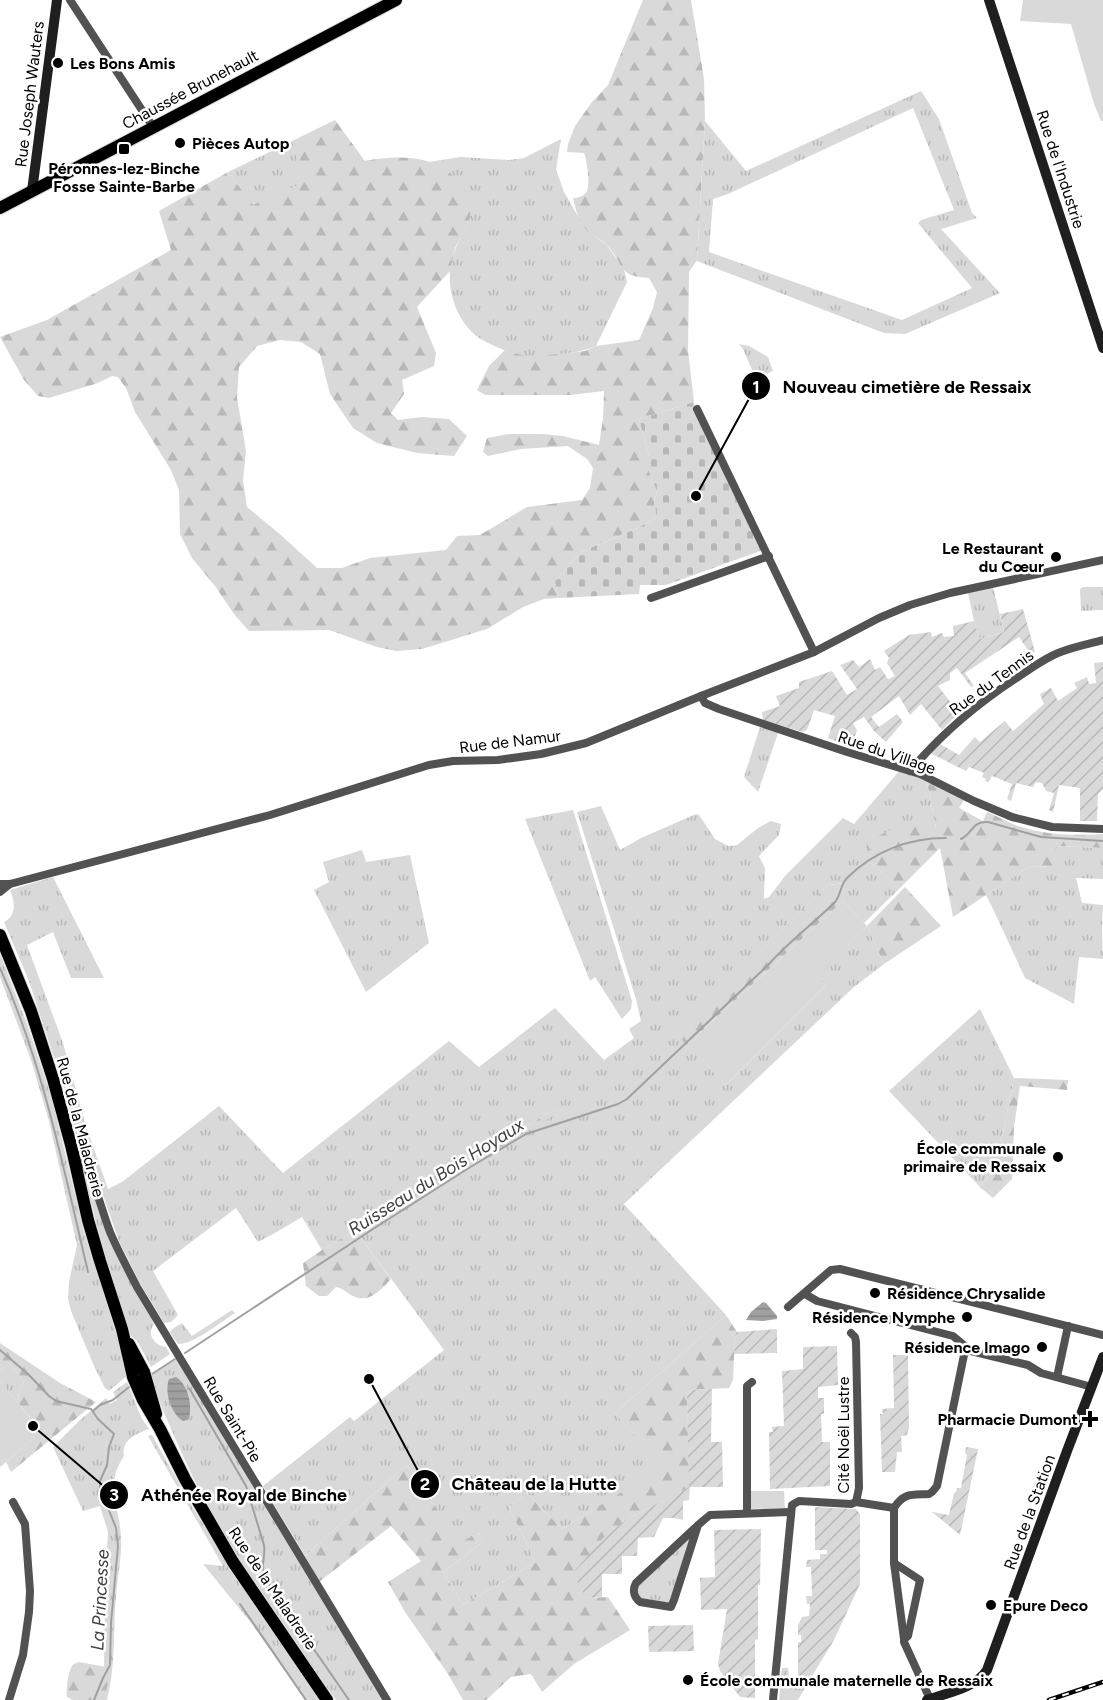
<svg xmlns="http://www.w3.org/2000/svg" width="1103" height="1700" viewBox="0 0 1103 1700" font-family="Figtree,sans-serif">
	<defs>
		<pattern id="grass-tufts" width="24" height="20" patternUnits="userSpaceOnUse" patternTransform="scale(1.5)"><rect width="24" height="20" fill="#d9d9d9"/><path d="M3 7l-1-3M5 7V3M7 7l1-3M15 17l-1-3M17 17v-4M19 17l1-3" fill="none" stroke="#b8b8b8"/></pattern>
		<pattern id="forest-firs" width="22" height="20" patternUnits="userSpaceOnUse" patternTransform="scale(1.5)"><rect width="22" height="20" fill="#d9d9d9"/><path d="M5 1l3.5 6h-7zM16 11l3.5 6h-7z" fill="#b8b8b8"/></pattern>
		<pattern id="cemetery-stones" width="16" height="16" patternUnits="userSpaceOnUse" patternTransform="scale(1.5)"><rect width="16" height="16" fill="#d9d9d9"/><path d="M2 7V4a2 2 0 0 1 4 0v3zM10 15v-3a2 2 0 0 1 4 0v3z" fill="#b8b8b8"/></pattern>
		<pattern id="garden-furrows" width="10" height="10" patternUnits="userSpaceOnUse" patternTransform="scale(1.5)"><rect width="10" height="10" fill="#d9d9d9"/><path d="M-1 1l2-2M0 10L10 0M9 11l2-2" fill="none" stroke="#b8b8b8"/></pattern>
		<pattern id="water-rules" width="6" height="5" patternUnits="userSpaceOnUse" patternTransform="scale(1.5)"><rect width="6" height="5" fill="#a0a0a0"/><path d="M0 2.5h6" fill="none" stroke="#888"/></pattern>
	</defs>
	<rect width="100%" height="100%" fill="#fff"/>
	<g fill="url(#grass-tufts)" fill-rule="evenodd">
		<path d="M921 91 939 119 972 213 977 218 941 229 1000 293 905 334 884 333 697 261 705 121 746 171ZM913 108 954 210 921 220 918 223 972 288 902 320 709 252 713 199 728 194Z"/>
		<path d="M561 139 556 169 564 192 586 230 607 245 624 270 627 282 596 346C582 352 543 359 528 357 514 355 483 343 473 333 457 318 448 293 450 271 452 252 461 236 470 219L429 162 461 157 509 160 524 158Z"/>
		<polygon points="290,142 308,181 253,206 228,172"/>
		<polygon points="739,344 749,346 768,357 773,371 756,379 743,349"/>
		<polygon points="993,587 1004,632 980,639 974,621 968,593"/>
		<polygon points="1083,587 1103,587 1103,610 1081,611 1080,589"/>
		<polygon points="760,727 778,733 758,792 744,777"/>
		<path d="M900 770 908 772 927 782 936 828 871 862 899 889 864 923 843 901 844 883 828 885 677 1034 726 1085 825 986 817 976 867 926 884 964 854 987 624 1204 726 1315 615 1413 663 1467 562 1529 526 1492 509 1508 536 1562 463 1605 443 1572 483 1542 479 1533 459 1544 406 1465 305 1556 263 1486 350 1417 354 1421 444 1350 358 1234C427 1194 494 1150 563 1109L550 1112 322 1250 302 1217 275 1233 258 1242 236 1208 153 1271 178 1315 171 1322 164 1323 140 1283 119 1241 90 1158 78 1143 65 1091 29 981 4 922C17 915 15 903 10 890L53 877 104 978H71L53 932 27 945 63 1043 85 1123 108 1189 122 1182 219 1106 283 1173 449 1041 479 1067 555 1008 604 1060 634 1038 629 1029 641 1021 636 999 577 812 601 806 620 850 641 838 696 814 699 815 715 839 728 846 737 845 758 828 771 821 781 824 779 835 759 856 765 868 764 899 769 897 785 876 843 818 854 824Z"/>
		<polygon points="573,810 632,1001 631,1009 622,1019 595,977 590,981 525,819"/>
		<polygon points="1055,846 1103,848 1103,879 1076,878 1082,903 1103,905 1102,927 1103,959 1079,957 1074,1004 1025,978 994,911 986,895 1028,867 1054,866"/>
		<polygon points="362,850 366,862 410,855 429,943 366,992 314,890 329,882 323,862"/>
		<polygon points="0,954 26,1021 52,1099 84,1232 123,1354 128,1375 109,1391 105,1388 94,1366 71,1311 68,1299 69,1282 77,1245 49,1121 31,1060 0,977"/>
		<polygon points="980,1009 1014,1078 996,1167 980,1187 889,1091"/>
		<path d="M82 1166C95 1195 103 1225 116 1254 127 1279 144 1300 154 1324 146 1334 154 1345 166 1347L170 1354 151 1367 137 1341 131 1336C111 1280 96 1224 82 1166Z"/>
		<path d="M232 1310 235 1313C220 1322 195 1344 178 1344L170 1333 172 1329 182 1323 192 1336Z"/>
		<path d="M177 1359 383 1700H336C299 1648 259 1596 227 1541 196 1488 171 1432 149 1375Z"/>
		<polygon points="10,1363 24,1382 19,1391 18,1403 0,1382 0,1371"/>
		<path d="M127 1382 142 1419 149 1429C136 1434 121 1440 124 1456 104 1486 119 1505 121 1536 122 1555 118 1575 116 1595 113 1630 116 1665 107 1700H97L104 1666 105 1586 108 1532 100 1506 83 1511 53 1447 79 1421 106 1398 110 1404 117 1400 113 1392Z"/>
		<polygon points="152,1435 194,1510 259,1612 320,1700 305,1700 252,1624 203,1564 223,1566 148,1436"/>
		<polygon points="692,1533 670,1601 666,1604 641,1599 637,1590 638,1587"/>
		<polygon points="782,1668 788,1668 789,1676 812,1676 798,1700 779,1700"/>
	</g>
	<g fill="url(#forest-firs)">
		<path d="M643 0H691L704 79 705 121 697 260 689 272 688 350 694 402 639 419 649 456V471L657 491 654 501 656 513 653 520 637 528 581 552 555 581 558 598 544 599 523 607 487 629 422 649 396 651 377 647 329 630 249 631 234 614 215 586 192 558 180 534 179 490 171 470 135 412 126 388 118 377 112 376 98 383 49 398 38 396 24 380 0 337 47 320 171 250 159 211 228 172 253 205 307 181 290 142 335 120 365 161C391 156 427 154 449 172 457 179 464 190 471 198L470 219 455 248 450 271 417 307 436 353 434 366 402 380 404 394 391 413 398 420 422 417 449 419 467 436 454 456 417 453 377 443 353 428 330 394 320 354 301 342 280 340 257 346 239 367 237 398 246 451 243 480 247 507 282 536 317 568H342L370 558 446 550 457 536 480 535 527 507 582 500 590 488 593 468 587 459 568 446 521 449 488 456 483 452 487 438 509 434H541L563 436 599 445 603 419 604 391 570 395H485L477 390 489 366 505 350 529 357 585 351 596 346 639 340 653 308 657 292 649 278C617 276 625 266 608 246 603 240 594 237 588 232 580 224 575 209 573 198 577 198 583 196 586 193 591 187 587 160 584 153L567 152 568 144 575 126 592 102 608 85Z"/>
		<path d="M927 782 964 800 959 808 983 821 987 812C997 816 1007 822 1018 826 1046 835 1074 836 1103 834V848L1056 846 1054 866 1028 867 953 917 940 848 899 889 871 862 866 842 898 826 913 822 936 828Z"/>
		<polygon points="845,883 843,901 687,1045 676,1034 828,885"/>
		<polygon points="905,887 941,926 884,964 867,926"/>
		<polygon points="1014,1078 1068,1080 1067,1090 1020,1086 1014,1127 1012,1179 993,1198 980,1187 996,1167"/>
		<path d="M566 1108C496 1149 428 1193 358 1234L391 1279C381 1290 369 1304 353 1296 346 1293 345 1289 336 1287L327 1296H319L306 1286 303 1263 322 1250 550 1112Z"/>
		<polygon points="726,1315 737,1332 735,1335 733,1380 729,1388 691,1390 687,1395 690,1487 629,1518 586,1598 608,1597 630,1630 574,1664 542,1692 531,1674 511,1677 486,1700 463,1700 448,1674 405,1612 388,1582 421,1561 391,1526 319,1582 305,1556 406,1465 459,1543 479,1533 483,1542 443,1572 463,1605 536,1562 509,1508 526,1492 562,1529 662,1467 615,1413"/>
		<polygon points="0,1343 60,1383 96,1402 11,1472 6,1462 28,1443 40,1429 18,1403 19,1391 24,1382 10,1363 0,1371"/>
		<path d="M79 1662 106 1667 110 1665 112 1671 103 1700H73L67 1697C66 1690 68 1668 74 1664 75 1663 77 1663 79 1662Z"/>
	</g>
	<polygon fill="url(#cemetery-stones)" points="694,402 696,413 763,550 666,585 640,585 639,594 558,598 555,581 581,552 637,528 653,520 656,513 654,501 657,491 649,471 649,456 639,419"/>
	<g fill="url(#garden-furrows)">
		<polygon points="1023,609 1035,652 1030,653 1019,637 965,673 974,686 971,687 957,668 950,673 950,680 938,686 959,713 942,730 921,704 910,715 899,696 871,717 879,727 897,714 903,722 886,742 874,731 864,717 853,723 857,730 851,747 828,738 835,716 814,710 807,730 803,732 763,720 762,712 780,706 776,696 799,688 799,682 832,671 847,695 857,689 840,665 853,660 859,667 870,659 875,670 880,667 888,679 895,676 887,663 889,658 884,651 909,635 931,632 932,637 942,633 944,637 954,636 953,626 974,621 980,639 1004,632 1000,614"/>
		<polygon points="1103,662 1103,789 1098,794 1097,821 1080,821 1080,788 1059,785 1053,812 1049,810 1054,793 1046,791 1042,783 1036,782 1033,787 1016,783 1011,801 1007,799 1012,784 992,776 988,782 985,781 986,779 982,777 984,773 969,767 966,771 930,753 940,744 959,755 975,737 980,742 1005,721 1013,731 1044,704 1040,694 1051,688 1058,701 1077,688 1074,683 1087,677 1089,684 1096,683 1094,663"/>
		<polygon points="777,1329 777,1353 734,1354 735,1335 737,1332"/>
		<polygon points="837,1346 838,1385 818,1387 818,1398 824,1398 824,1414 821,1414 822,1442 830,1442 830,1486 770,1489 769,1432 773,1432 772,1427 784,1426 782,1371 803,1369 803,1347"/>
		<polygon points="893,1355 908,1355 909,1428 907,1435 901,1436 902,1452 897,1452 895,1472 882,1472 880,1414 883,1414 882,1409 894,1408"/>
		<polygon points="712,1389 711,1442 722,1442 723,1487 690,1487 689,1500 683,1501 683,1520 674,1518 663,1518 654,1537 638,1538 637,1556 622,1556 622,1574 602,1574 602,1597 586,1598 573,1573 603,1538 629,1518 689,1487 687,1395 691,1390"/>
		<polygon points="966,1447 978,1449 960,1535 932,1512 949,1515 954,1493 956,1492 957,1488 961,1488 967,1455 965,1453"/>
		<polygon points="815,1507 856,1509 860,1514 860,1584 834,1640 812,1676 798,1676 798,1642 801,1642 801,1635 798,1635 798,1625 802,1617 809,1616 810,1604 807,1604 806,1596 812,1596 811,1567 806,1567 807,1560 820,1559 820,1554 827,1554 827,1550 815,1550"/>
		<polygon points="761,1529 760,1585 758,1585 758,1639 755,1640 755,1698 740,1697 720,1671 718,1664 727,1609 701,1610 700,1578 715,1577 714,1530"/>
		<polygon points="693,1625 694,1651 649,1652 648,1626"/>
	</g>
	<g fill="#d9d9d9">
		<polygon points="1023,0 1103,0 1103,121 1101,121 1094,104 1071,24 1020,21"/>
		<polygon points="843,901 867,926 818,976 825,986 726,1085 687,1045"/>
		<polygon points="0,1382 40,1429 28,1443 0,1467"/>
		<polygon points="750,1491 784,1491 785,1508 751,1509"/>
	</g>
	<g fill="url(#water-rules)">
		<polygon points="763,1302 766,1303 777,1316 777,1319 763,1321 746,1320 751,1312"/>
		<path d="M176 1377C189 1386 192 1405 189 1419L183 1421C171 1414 164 1392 169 1379Z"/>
	</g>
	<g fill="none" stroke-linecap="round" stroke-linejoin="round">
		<g stroke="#a0a0a0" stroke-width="2">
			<path d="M961 839C973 833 972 821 988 822L1041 837 1103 841"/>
			<path d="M0 968C43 1064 64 1170 88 1272"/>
			<polyline points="0,1350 29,1375 49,1396 56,1401 91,1409 98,1419 114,1434 109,1447 107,1465 100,1481 100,1494 106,1503 116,1528 118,1546 111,1623 110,1665 103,1678 94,1700"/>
			<path d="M185 1353 373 1229 472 1166 526 1134 618 1104 627 1099 768 965C788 942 813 924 835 902 841 895 840 885 847 878 874 851 909 838 946 838"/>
			<polyline points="152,1374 175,1359"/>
			<path d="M189 1388 246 1486 264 1545C266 1557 260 1566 264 1577L349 1700"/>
			<polyline points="93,1411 100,1405 113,1400 129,1387"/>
			<polyline points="240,1604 306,1700"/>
		</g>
		<defs>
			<g id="primary">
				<polyline points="0,208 396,0"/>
				<polyline points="0,935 31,1011 53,1079 71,1145 88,1220 100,1261 122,1329 133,1377 143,1400 160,1429 185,1479 233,1562 327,1700"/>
				<polyline points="129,1344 144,1372 156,1414"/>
			</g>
		</defs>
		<use href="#primary" stroke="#dbdbdb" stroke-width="14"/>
		<g stroke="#525252" stroke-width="8">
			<polyline points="70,0 153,127"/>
			<polyline points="697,409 814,652"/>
			<polyline points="651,598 769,556"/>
			<polyline points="701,696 705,703 719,709 847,752 920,774 974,801 1012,817 1052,827 1103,829"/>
			<path d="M910 771C941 734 974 706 1015 679 1029 670 1043 659 1058 653 1072 647 1088 644 1103 640"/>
			<polyline points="0,884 10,884 270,815 429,765 453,761 498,760 541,754 586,743 701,696 814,652 879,618 910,605 950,593 1103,560"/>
			<polyline points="0,892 10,884"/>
			<path d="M73 1147C93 1170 99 1203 110 1232 118 1251 128 1269 137 1287L387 1700"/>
			<polyline points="805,1294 817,1301 953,1336 971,1351 1028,1365 1041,1373 1092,1387"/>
			<polyline points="788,1307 831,1270 840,1269 1103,1335"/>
			<polyline points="851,1333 855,1337 856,1342 859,1488 856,1502"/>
			<polyline points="1057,1377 1068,1326"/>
			<polyline points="747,1513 747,1386 752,1382"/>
			<path d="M698 1525 674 1600 671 1607 640 1602C634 1597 632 1590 636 1583L695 1528C700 1523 705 1519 710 1515L790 1512"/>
			<polyline points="894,1563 904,1639"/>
			<path d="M930 1699 904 1642V1639L908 1636 920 1580 894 1563V1508C904 1492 913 1495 929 1494L932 1492 937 1486 964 1355 968 1349"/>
			<polyline points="9,1700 23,1655 29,1612 30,1591 25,1524 13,1502"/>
			<polyline points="773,1700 792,1505 799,1501 851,1504 856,1502 894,1508"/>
		</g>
		<g stroke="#1f1f1f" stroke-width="10">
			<polyline points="989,0 1103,348"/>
			<polyline points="32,191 57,0"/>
			<path d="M927 1700C946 1693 976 1688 987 1670L1067 1451 1103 1357"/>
		</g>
		<use href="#primary" stroke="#000" stroke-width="12"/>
		<defs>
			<polyline id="rail" points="1049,1700 1103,1682"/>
		</defs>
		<use href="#rail" stroke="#000" stroke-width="4.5"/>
		<use href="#rail" stroke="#fff" stroke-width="2" stroke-dasharray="7" stroke-linecap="butt"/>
	</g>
	<g fill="#000" stroke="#fff" stroke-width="2">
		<circle cx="58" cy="63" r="6"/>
		<circle cx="180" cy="143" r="6"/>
		<rect x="118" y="143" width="12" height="12" rx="3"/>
		<circle cx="1056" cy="557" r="6"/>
		<circle cx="1058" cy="1157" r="6"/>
		<circle cx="875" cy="1293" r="6"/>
		<circle cx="967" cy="1317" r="6"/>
		<circle cx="1042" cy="1347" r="6"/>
		<path d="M1087 1410h6v6h6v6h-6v6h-6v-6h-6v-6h6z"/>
		<circle cx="991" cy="1605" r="6"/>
		<circle cx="688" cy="1680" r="6"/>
	</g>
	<g text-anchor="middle" stroke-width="5" stroke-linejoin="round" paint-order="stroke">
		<g font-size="16" font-weight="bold" fill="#000" stroke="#fff" text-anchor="start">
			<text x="70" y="69">Les Bons Amis</text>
			<text x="192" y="149">Pièces Autop</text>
			<text x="124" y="174" text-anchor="middle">Péronnes-lez-Binche<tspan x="124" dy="18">Fosse Sainte-Barbe</tspan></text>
			<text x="1044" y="554" text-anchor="end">Le Restaurant<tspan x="1044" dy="18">du Cœur</tspan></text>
			<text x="1046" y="1154" text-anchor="end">École communale<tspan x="1046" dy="18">primaire de Ressaix</tspan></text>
			<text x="887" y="1299">Résidence Chrysalide</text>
			<text x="955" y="1323" text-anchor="end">Résidence Nymphe</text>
			<text x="1030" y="1353" text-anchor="end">Résidence Imago</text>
			<text x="1078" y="1425" text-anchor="end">Pharmacie Dumont</text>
			<text x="1003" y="1611">Epure Deco</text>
			<text x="700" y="1686">École communale maternelle de Ressaix</text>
		</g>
		<g font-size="16" fill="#000" stroke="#fff">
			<text transform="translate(190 89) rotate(-28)" y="6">Chaussée Brunehault</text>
			<text transform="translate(29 94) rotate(-83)" y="6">Rue Joseph Wauters</text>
			<text transform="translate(1061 169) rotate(72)" y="6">Rue de l'Industrie</text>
			<text transform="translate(991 682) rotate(-36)" y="6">Rue du Tennis</text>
			<text transform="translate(510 741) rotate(-7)" y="6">Rue de Namur</text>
			<text transform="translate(887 752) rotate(19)" y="6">Rue du Village</text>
			<text transform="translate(81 1127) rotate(75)" y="6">Rue de la Maladrerie</text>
			<text transform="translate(233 1419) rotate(59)" y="6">Rue Saint-Pie</text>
			<text transform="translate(843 1435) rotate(-90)" y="6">Cité Noël Lustre</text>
			<text transform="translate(1029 1512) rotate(-70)" y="6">Rue de la Station</text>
			<text transform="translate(273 1588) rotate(56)" y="6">Rue de la Maladrerie</text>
		</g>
		<g font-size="18" font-style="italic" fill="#414141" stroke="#fff">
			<text transform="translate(436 1177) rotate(-32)" y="6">Ruisseau du Bois Hoyaux</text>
			<text transform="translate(100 1600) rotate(-87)" y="6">La Princesse</text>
		</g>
	</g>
	<path fill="none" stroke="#000" stroke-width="2" d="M696 496L756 386M369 1379L425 1484M33 1426L114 1495"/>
	<g fill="#000" stroke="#fff" stroke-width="2">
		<circle cx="696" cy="496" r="6"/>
		<circle cx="369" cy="1379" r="6"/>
		<circle cx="33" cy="1426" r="6"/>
		<circle cx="756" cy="386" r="15"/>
		<circle cx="425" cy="1484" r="15"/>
		<circle cx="114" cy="1495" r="15"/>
	</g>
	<g font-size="18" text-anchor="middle" font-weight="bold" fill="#fff">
		<text x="756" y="393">1</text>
		<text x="425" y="1490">2</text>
		<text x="114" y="1501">3</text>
	</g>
	<g font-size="18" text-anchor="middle" font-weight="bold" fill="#000" stroke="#fff" stroke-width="5" stroke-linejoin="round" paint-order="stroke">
		<text x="907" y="393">Nouveau cimetière de Ressaix</text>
		<text x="534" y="1490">Château de la Hutte</text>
		<text x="244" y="1501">Athénée Royal de Binche</text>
	</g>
</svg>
